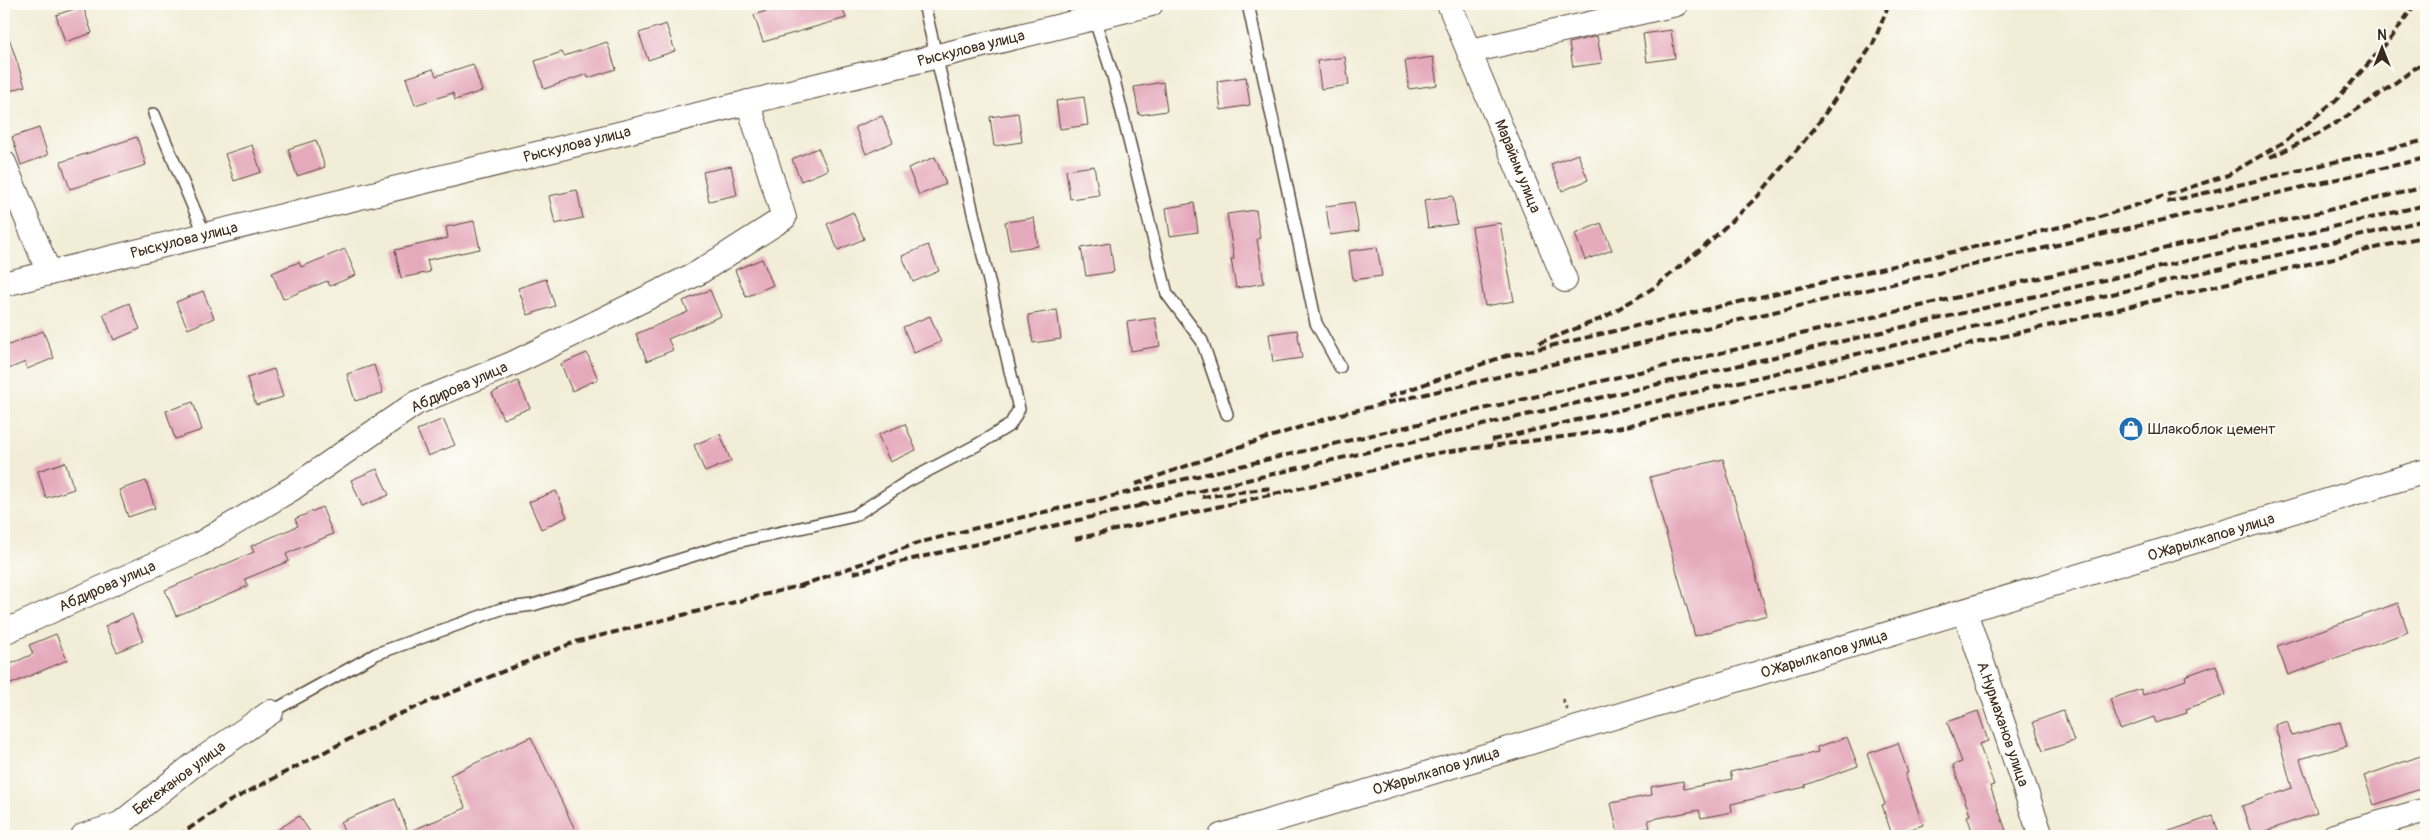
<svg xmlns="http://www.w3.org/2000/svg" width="2430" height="840" viewBox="0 0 2430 840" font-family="Pangolin,sans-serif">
	<rect width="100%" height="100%" fill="#fdfcf7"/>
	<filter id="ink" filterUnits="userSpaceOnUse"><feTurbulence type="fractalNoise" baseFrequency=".02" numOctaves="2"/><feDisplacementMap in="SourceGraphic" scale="10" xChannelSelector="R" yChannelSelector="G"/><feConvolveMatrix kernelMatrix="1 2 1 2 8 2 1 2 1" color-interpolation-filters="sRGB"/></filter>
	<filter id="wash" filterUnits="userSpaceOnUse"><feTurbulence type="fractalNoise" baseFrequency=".0096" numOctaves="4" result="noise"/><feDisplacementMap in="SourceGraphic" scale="20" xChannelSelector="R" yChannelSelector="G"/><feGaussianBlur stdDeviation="1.12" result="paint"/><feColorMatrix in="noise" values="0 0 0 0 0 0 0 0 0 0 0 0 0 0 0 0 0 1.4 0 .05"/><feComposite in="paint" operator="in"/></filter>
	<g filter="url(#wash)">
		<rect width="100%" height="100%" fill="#f2edd7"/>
		<g id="blocks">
			<g fill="#e5a9bc">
				<polygon points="787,4 841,4 846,18 763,42 754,15"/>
				<polygon points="83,6 92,33 65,42 56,15"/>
				<polygon points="666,24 675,51 648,60 639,33"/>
				<polygon points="1671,30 1675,58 1647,62 1643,34"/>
				<polygon points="4,32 7,32 25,86 4,93"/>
				<polygon points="1597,36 1602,63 1573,67 1569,43"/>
				<polygon points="607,42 616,69 588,78 587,74 544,89 535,61 562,52 564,56"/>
				<polygon points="1345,57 1349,85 1321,89 1317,61"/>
				<polygon points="1433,57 1437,85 1409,89 1405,61"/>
				<polygon points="473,64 482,91 455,100 453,93 415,105 406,78 433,69 436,76"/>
				<polygon points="1246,77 1250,105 1221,110 1217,81"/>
				<polygon points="1163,82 1167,111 1139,115 1134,87"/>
				<polygon points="1084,97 1088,125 1060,129 1056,101"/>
				<polygon points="1018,113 1022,142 994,146 990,117"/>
				<polygon points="882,116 893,142 866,154 855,127"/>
				<polygon points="39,128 48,155 21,165 12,137"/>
				<polygon points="137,137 146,165 70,189 61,162"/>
				<polygon points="316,140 325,167 297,176 288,149"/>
				<polygon points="252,145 261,172 234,181 225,154"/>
				<polygon points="818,148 828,170 801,181 792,159"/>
				<polygon points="1578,154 1588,180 1562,191 1551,164"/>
				<polygon points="935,157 946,184 919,195 908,168"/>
				<polygon points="731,166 737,195 709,201 703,172"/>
				<polygon points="1094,166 1099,195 1070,199 1066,170"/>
				<polygon points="577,190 583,218 555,224 549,196"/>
				<polygon points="1453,196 1457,224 1428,228 1424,200"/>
				<polygon points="1354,202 1359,231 1330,235 1326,206"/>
				<polygon points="1194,203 1198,232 1170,236 1166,208"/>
				<polygon points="1256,210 1260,238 1257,239 1264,283 1236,288 1231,259 1234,259 1227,214"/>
				<polygon points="853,212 864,239 838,250 827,224"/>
				<polygon points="1034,218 1038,246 1010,250 1005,222"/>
				<polygon points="474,221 480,249 427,260 430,272 401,278 395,250 448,238 446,227"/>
				<polygon points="1500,223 1514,301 1485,306 1472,227"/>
				<polygon points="1601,223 1612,250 1585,260 1575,234"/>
				<polygon points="1110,243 1114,272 1086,276 1081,248"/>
				<polygon points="928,245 939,271 913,282 902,256"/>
				<polygon points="1377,247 1382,276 1353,280 1349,251"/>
				<polygon points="345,249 356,275 330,286 327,281 283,299 272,273 299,262 301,267"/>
				<polygon points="762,259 773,285 746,297 735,270"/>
				<polygon points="546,279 555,306 528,315 518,288"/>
				<polygon points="710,290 721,316 668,339 673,350 647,361 636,334 688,312 683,301"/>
				<polygon points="203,291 214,318 188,329 176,302"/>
				<polygon points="129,303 140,329 114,340 103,314"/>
				<polygon points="1057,310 1061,339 1033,343 1028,315"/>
				<polygon points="930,316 941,342 914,353 903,327"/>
				<polygon points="1155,318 1160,346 1131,351 1127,322"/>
				<polygon points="1297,330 1302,358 1273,362 1269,334"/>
				<polygon points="43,331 54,358 27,369 25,362 4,371 4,347"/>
				<polygon points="587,353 598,379 572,391 561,364"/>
				<polygon points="374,365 383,393 355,401 347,374"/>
				<polygon points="274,369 283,397 256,405 247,378"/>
				<polygon points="518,381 530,408 503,419 492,393"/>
				<polygon points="193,402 202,430 175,439 166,411"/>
				<polygon points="443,419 455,445 428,456 417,430"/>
				<polygon points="905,424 916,450 890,462 878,435"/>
				<polygon points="720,434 731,461 705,472 694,445"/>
				<polygon points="1723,459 1767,615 1695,636 1650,477"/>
				<polygon points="65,462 74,489 46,498 38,471"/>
				<polygon points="377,469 389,495 362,506 351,480"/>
				<polygon points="146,481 155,508 128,517 119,490"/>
				<polygon points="556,491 567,517 541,529 529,502"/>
				<polygon points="322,507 333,534 286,554 289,561 245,579 248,586 176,616 165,590 254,552 251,546 298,526 295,519"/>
				<polygon points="2398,603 2408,632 2288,675 2277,646"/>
				<polygon points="132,614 143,641 117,652 105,626"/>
				<polygon points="56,634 67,660 4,687 4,667 33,654 29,645"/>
				<polygon points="2216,665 2226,695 2186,709 2187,713 2156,723 2154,717 2120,729 2110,699 2141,689 2143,695 2186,680 2185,676"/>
				<polygon points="1978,711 1988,741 1979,744 1994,785 1990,786 2008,836 1974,836 1967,816 1970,815 1953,765 1962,762 1947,722"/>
				<polygon points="2063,711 2074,741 2043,751 2033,722"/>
				<polygon points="2287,721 2292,736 2340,722 2347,746 2300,759 2317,813 2252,836 2242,806 2292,788 2275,725"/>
				<polygon points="531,737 578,836 346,836 340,822 395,799 408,832 466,808 450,775"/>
				<polygon points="1847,737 1858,766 1805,785 1805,787 1731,804 1732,812 1701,818 1699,810 1648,820 1650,828 1618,834 1611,803 1652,795 1651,787 1683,781 1684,789 1732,779 1730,772 1818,752 1817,747"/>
				<polygon points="1898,743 1908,773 1905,774 1923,825 1892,835 1882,805 1885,804 1867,754"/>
				<polygon points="2426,754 2426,787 2374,805 2364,776"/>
				<polygon points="299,816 313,836 268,836"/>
				<polygon points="2213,816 2220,836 2162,836 2161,834"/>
			</g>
		</g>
	</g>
	<g filter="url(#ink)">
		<use href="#blocks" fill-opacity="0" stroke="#56473a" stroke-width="1"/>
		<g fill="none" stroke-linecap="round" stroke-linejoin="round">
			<defs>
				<g id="lane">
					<polyline points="1248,4 1316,323 1340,367"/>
					<polyline points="1094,18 1113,76 1167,294 1202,341 1227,414"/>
					<polyline points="154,114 205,235"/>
					<polyline points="271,712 376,654 501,609 533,605 737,542 854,516 908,481 977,445 1010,425 1019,409 924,4"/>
				</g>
				<g id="street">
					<polyline points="1449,4 1565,280"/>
					<polyline points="1471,51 1676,4"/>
					<polyline points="4,163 49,273"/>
					<polyline points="4,284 1151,4"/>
					<polyline points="1965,612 2041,836"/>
					<polyline points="4,632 200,544 293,488 416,403 514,363 698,273 784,218 748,102"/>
					<polyline points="83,836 120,824 192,766 271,712"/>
					<polyline points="1221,836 2426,471"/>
					<polyline points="2334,836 2426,810"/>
				</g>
			</defs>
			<use href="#lane" stroke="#56473a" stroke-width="14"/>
			<use href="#street" stroke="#56473a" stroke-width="26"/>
			<polyline stroke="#56473a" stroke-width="3" stroke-dasharray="4 4" stroke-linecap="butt" points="1563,699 1567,710"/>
			<use href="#lane" stroke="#fff" stroke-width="11"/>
			<use href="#street" stroke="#fff" stroke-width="24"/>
			<g stroke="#3b2a1e" stroke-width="4" stroke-dasharray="8 4" stroke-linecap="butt">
				<path d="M2270 157C2327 133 2377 97 2426 60"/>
				<polyline points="2167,202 2426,140"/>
				<polyline points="1539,343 1603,318 1655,287 1706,245 1758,196 1815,128 1873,44 1889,4"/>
				<polyline points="1503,357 2094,219 2228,175 2284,142 2336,100 2392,37 2415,4"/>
				<polyline points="1388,397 1508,355"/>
				<polyline points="1492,440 2426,220"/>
				<polyline points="1136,484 1239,447 1341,414 2426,158"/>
				<polyline points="1202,497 1271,488"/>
				<polyline points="1140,505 2426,205"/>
				<polyline points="1075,539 1336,480 1436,453 1578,435 1622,427 2426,236"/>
				<polyline points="853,573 1147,504"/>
				<polyline points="800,586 918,543 968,530 2426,187"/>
				<polyline points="178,836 230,801 392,717 575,642 807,584"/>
			</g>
		</g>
	</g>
	<defs>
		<symbol id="shop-disc" viewBox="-11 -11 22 22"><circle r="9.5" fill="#1f6fb2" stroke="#fdfcf7"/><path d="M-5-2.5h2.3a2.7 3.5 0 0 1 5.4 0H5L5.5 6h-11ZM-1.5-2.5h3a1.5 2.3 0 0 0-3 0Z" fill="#fff"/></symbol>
	</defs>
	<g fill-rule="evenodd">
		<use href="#shop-disc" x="2117" y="415" width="28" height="28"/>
	</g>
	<g text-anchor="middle" stroke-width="4" stroke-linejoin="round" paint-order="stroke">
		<g font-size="15" fill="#3b2a1e" stroke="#fdfcf7">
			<text transform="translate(971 48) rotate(-14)" y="5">Рыскулова улица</text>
			<text transform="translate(577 144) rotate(-14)" y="5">Рыскулова улица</text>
			<text transform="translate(1518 166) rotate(68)" y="5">Марайым улица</text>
			<text transform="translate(184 240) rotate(-14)" y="5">Рыскулова улица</text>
			<text transform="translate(459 387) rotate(-24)" y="5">Абдирова улица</text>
			<text transform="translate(2211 537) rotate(-17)" y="5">О.Жарылкапов улица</text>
			<text transform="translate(107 586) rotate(-24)" y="5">Абдирова улица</text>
			<text transform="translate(1824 654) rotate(-17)" y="5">О.Жарылкапов улица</text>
			<text transform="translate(2003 724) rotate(71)" y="5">А.Нурмаханов улица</text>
			<text transform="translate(1436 771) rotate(-17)" y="5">О.Жарылкапов улица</text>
			<text transform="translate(179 778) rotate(-37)" y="5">Бекежанов улица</text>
		</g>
		<g font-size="15" fill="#3b2a1e" stroke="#fdfcf7" text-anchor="start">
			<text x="2148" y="434">Шлакоблок цемент</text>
		</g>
	</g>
	<rect width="2430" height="840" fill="none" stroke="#fdfcf7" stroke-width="20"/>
	<g transform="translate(2382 48)" stroke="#fdfcf7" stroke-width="4" paint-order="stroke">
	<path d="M0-4L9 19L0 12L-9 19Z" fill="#3b2a1e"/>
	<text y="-8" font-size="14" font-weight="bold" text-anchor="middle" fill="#3b2a1e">N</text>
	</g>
</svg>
